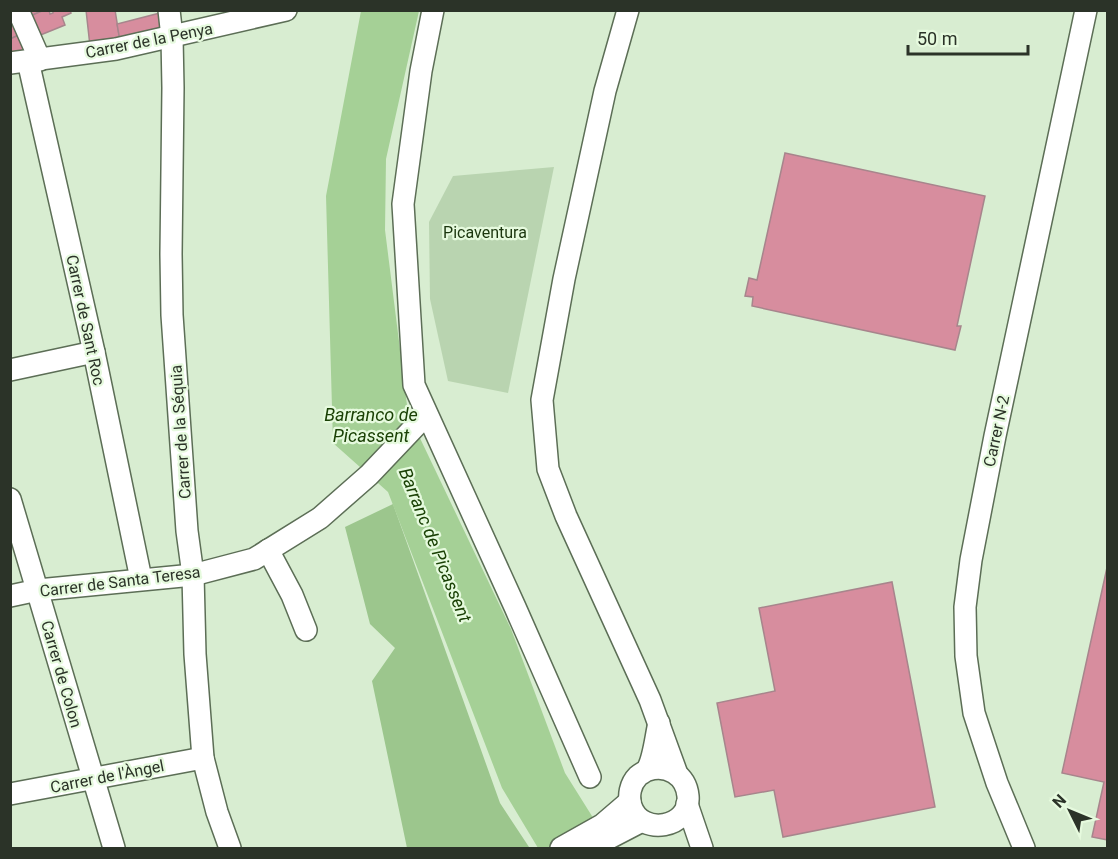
<svg xmlns="http://www.w3.org/2000/svg" width="1118" height="859" viewBox="0 0 1118 859" font-family="Roboto,sans-serif">
	<rect width="100%" height="100%" fill="#d8edd1"/>
	<polygon fill="#b9d4b0" points="554,167 508,393 448,381 430,299 429,222 453,176"/>
	<polygon fill="#9cc68d" points="393,504 500,803 529,847 525,848 407,848 372,681 395,648 370,624 345,527"/>
	<polygon fill="#a5d096" points="361,11 419,11 386,159 385,230 408,413 511,629 565,773 612,848 538,848 502,788 388,492 333,443 326,196"/>
	<g fill="#d78d9e" stroke="#a7858c" stroke-width="1.5">
		<polygon points="24,10 44,10 28,17"/>
		<polygon points="44,10 49,10 50,14 53,13 53,10 70,10 71,13 62,17 65,25 38,36 28,17"/>
		<polygon points="86,10 115,10 120,41 90,46"/>
		<polygon points="160,13 163,26 157,35 120,41 117,24"/>
		<polygon points="15,20 21,34 10,39 10,23"/>
		<polygon points="21,34 29,49 10,58 10,39"/>
		<polygon points="785,153 985,196 957,326 961,326 955,350 752,306 753,297 745,296 749,278 757,280"/>
		<polygon points="1108,563 1108,840 1092,837 1104,782 1062,773"/>
		<polygon points="892,582 935,807 783,837 774,790 735,797 717,703 775,691 759,608"/>
	</g>
	<g fill="none" stroke-linecap="round" stroke-linejoin="round">
		<defs>
			<g id="minor">
				<polyline points="18,10 40,60"/>
				<polyline points="169,10 172,37 173,88 171,254 172,315 187,531 193,575 195,654 203,758 217,812 230,848"/>
				<polyline points="433,10 421,71 403,204 414,385 515,607 590,777"/>
				<polyline points="628,10 605,91 564,279 542,400 548,469 566,516 650,700 677,774"/>
				<polyline points="28,61 94,352 141,579"/>
				<polyline points="10,63 116,49 286,10"/>
				<polyline points="10,370 94,352"/>
				<polyline points="10,499 114,848"/>
				<polyline points="268,550 292,595 306,630"/>
				<polyline points="10,596 38,590 193,575 254,559 320,518 369,475 426,415"/>
				<path d="M648 770C667 764 686 775 688 796 691 828 641 837 631 806 628 796 630 784 638 776 641 773 646 772 648 768 654 757 656 735 659 723"/>
				<polyline points="10,794 203,758"/>
				<polyline points="687,804 702,848"/>
				<polyline points="561,848 602,825 630,801"/>
				<polyline points="590,848 642,821"/>
				<polyline points="1024,848 997,783 974,713 966,656 965,607 971,560 995,436 1086,10"/>
			</g>
		</defs>
		<use href="#minor" stroke="#5c6e56" stroke-width="24"/>
		<use href="#minor" stroke="#fff" stroke-width="21"/>
	</g>
	<g text-anchor="middle" stroke-width="4.5" stroke-linejoin="round" paint-order="stroke">
		<g font-size="16" fill="#2b3328" stroke="#e6fade">
			<text transform="translate(149 40) rotate(-11)" y="6">Carrer de la Penya</text>
			<text transform="translate(86 320) rotate(78)" y="6">Carrer de Sant Roc</text>
			<text transform="translate(996 431) rotate(-78)" y="6">Carrer N-2</text>
			<text transform="translate(180 432) rotate(-94)" y="6">Carrer de la Séquia</text>
			<text transform="translate(120 581) rotate(-7)" y="6">Carrer de Santa Teresa</text>
			<text transform="translate(62 674) rotate(74)" y="6">Carrer de Colon</text>
			<text transform="translate(107 776) rotate(-11)" y="6">Carrer de l'Àngel</text>
		</g>
		<g font-size="16" fill="#1a350d" stroke="#e6fade">
			<text x="485" y="238">Picaventura</text>
		</g>
		<g font-size="18" font-style="italic" fill="#1a4105" stroke="#e6fade">
			<text x="371" y="421">Barranco de<tspan x="371" dy="21">Picassent</tspan></text>
			<text transform="translate(435 545) rotate(68)" y="6">Barranc de Picassent</text>
		</g>
	</g>
	<rect width="1118" height="859" fill="none" stroke="#2b3328" stroke-width="24"/>
	<g transform="translate(1070 811) rotate(313)" stroke="#e6fade" stroke-width="4.5" paint-order="stroke">
	<path d="M0-4.5L10 22L0 15L-10 22Z" fill="#2b3328"/>
	<text y="-9" font-size="16" font-weight="bold" text-anchor="middle" fill="#2b3328">N</text>
	</g>
	<path d="M908 45v9h120v-9" fill="none" stroke="#2b3328" stroke-width="3"/>
	<text x="917" y="45" font-size="18" fill="#2b3328" stroke="#e6fade" stroke-width="4.5" paint-order="stroke">50 m</text>
</svg>
